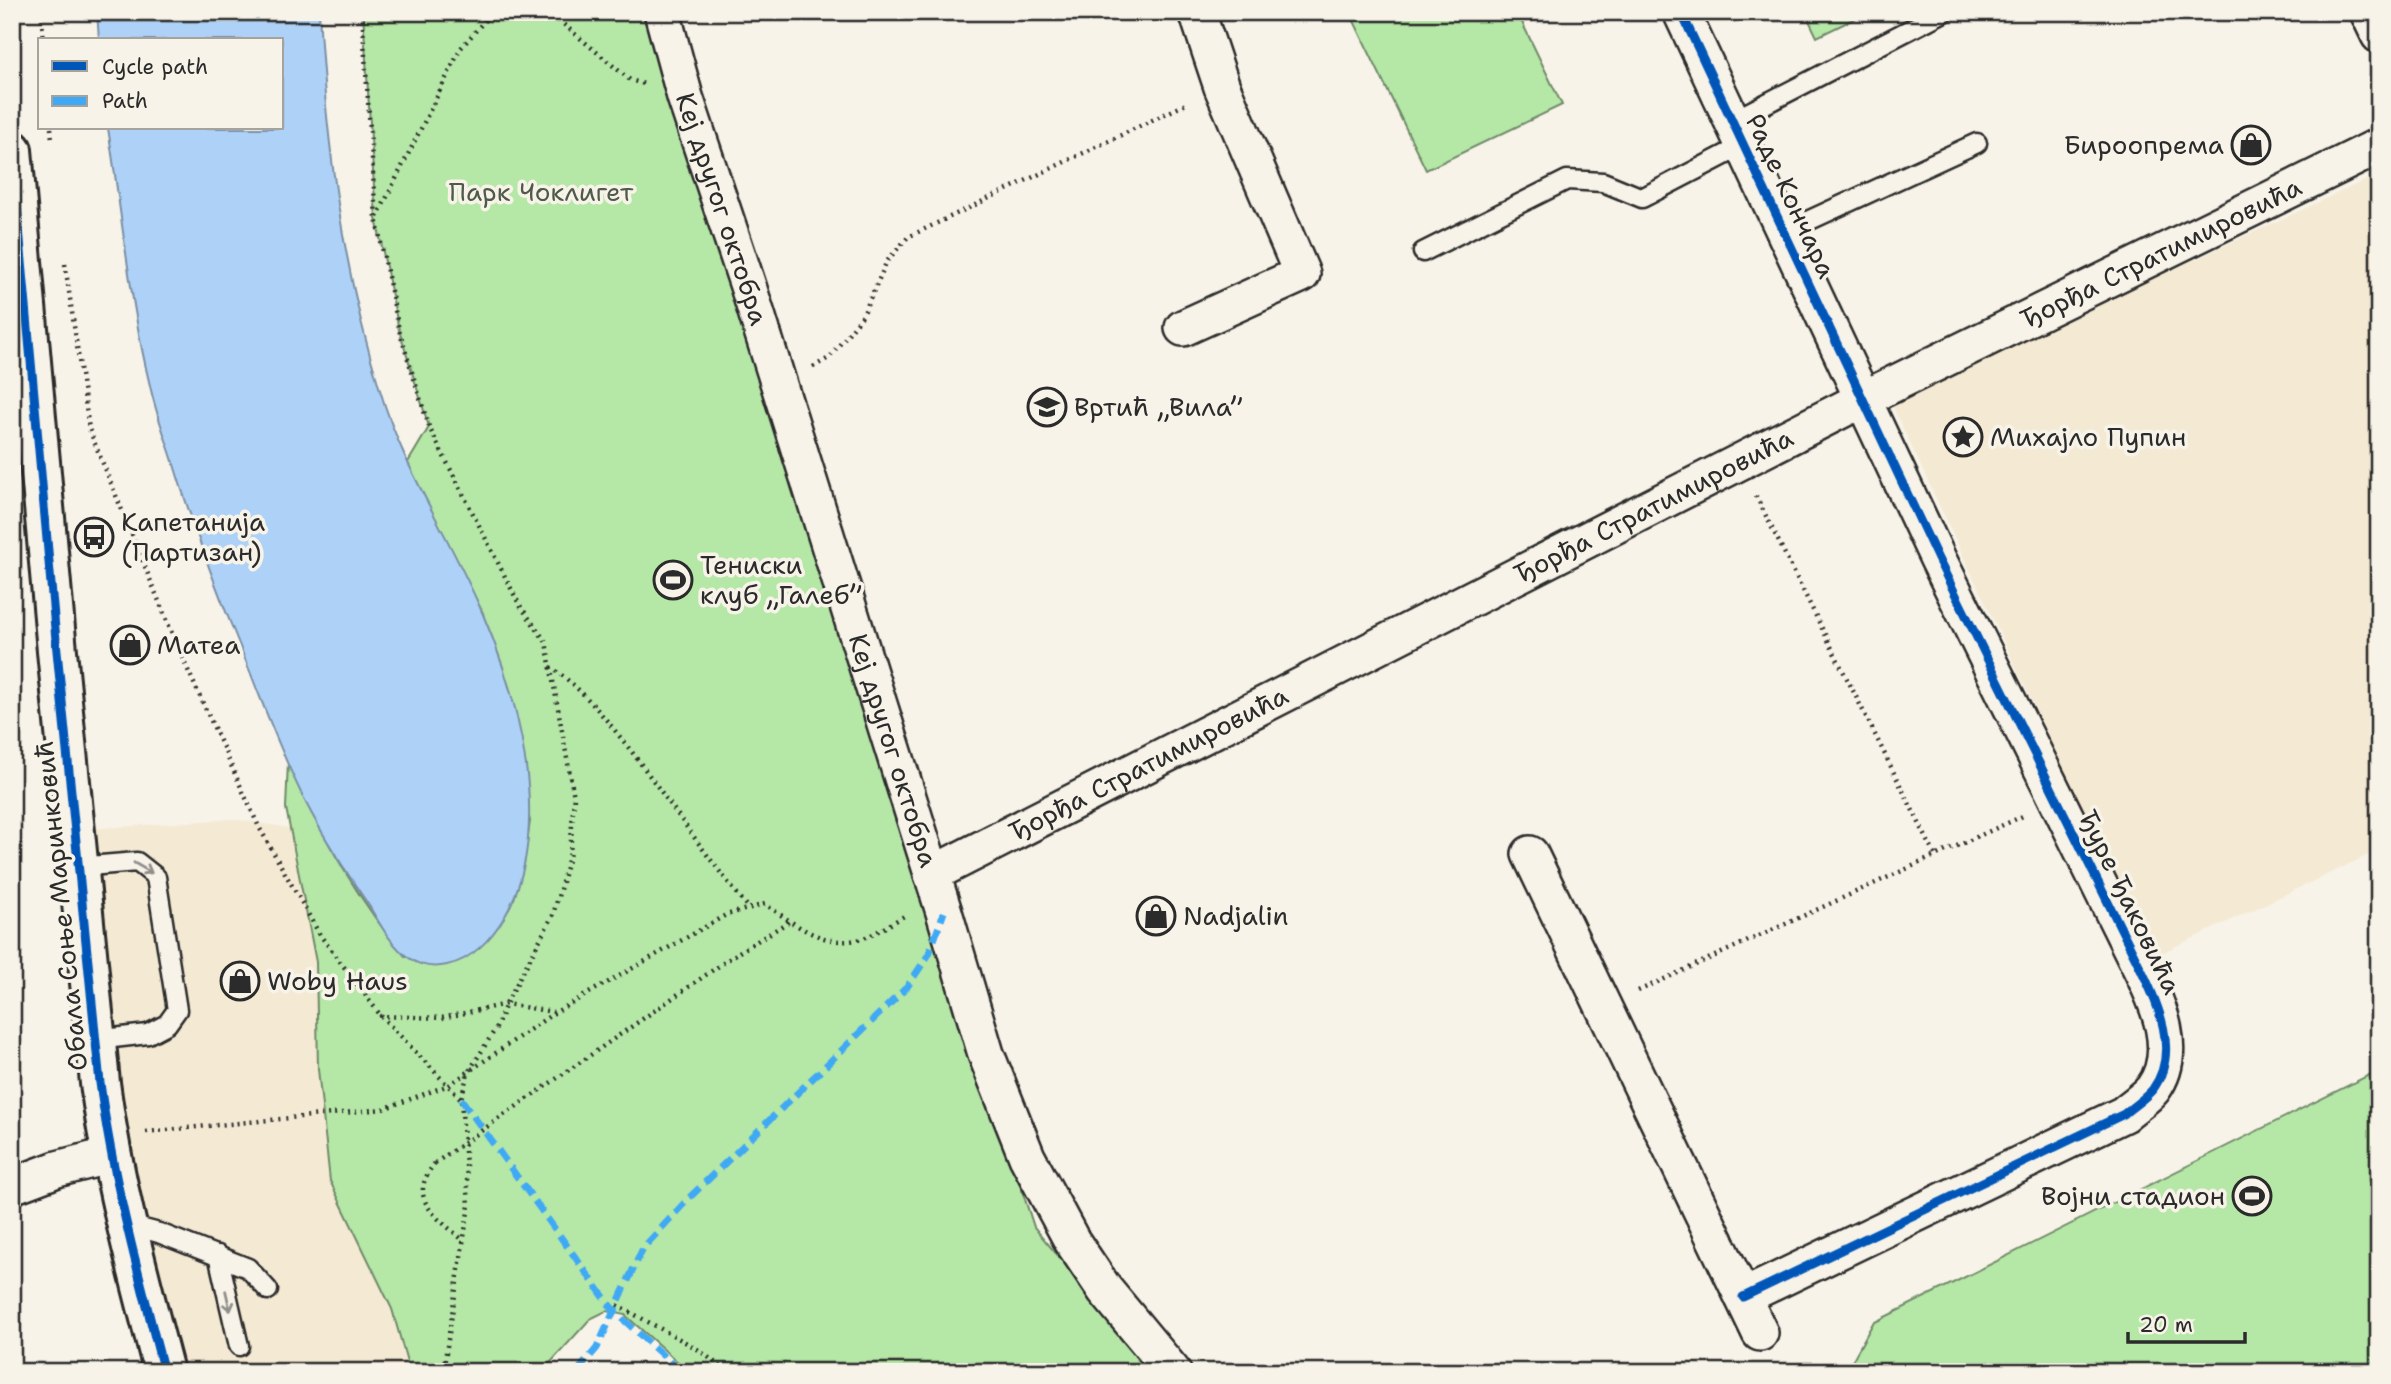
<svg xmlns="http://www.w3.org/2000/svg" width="2391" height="1384" viewBox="0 0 2391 1384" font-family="'Shantell Sans',sans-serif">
	<rect width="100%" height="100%" fill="#f7f3e8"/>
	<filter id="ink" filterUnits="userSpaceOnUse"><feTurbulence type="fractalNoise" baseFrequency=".0143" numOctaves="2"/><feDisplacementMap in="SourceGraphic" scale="14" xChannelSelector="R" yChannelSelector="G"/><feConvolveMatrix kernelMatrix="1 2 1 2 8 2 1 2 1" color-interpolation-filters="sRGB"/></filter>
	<g filter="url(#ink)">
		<g fill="#f4e9d3">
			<polygon points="2379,174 2379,850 2153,957 1890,401"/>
			<polygon points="232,819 289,828 316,962 318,1069 330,1181 392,1309 410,1372 143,1372 86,1127 60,831"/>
		</g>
		<g fill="#b5e7a7" stroke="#708969" stroke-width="2">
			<path d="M363 12H662L966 1019 1034 1227 1154 1372H689L625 1315 606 1311 590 1319 542 1372H410L392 1309 330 1181 318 1069 316 962 286 808 288 762C318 828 358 901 405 956L514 899 524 864 530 821 483 613 407 464 429 427 399 330 376 218Z"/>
			<polygon points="1361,12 1517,12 1562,105 1426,170 1352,17"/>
			<polygon points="1805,12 1868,12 1817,37"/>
			<polygon points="2379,1070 2379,1372 1850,1372 1852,1361 1873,1323"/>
		</g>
		<path fill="#aed2f7" stroke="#7a8fa5" stroke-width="2" d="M97 12H319C326 140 342 267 380 390 403 469 450 537 482 612 519 698 554 830 505 916 492 938 472 960 447 965 434 968 420 966 409 958 391 946 379 922 368 904 346 872 324 838 306 803 281 754 262 701 241 649 215 586 191 521 171 455 164 434 156 412 151 390 130 304 122 215 108 128H282V40H99Z"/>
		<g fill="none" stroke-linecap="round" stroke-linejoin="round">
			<defs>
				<g id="service">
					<polyline points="1732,121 1944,12"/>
					<polyline points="1786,231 1977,143"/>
					<polyline points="1423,252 1567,180 1603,182 1642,198 1744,145"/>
					<polyline points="77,867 137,862 156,877 177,1010 167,1024 148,1034 96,1040"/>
					<polyline points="125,1224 159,1233 248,1268 268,1290"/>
					<polyline points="218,1255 239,1346"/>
				</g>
				<g id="minor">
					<path id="s1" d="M662 12 685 97 748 286 944 912 986 1054 1027 1157 1072 1241 1105 1290 1173 1372"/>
					<path d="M1681 12 1938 559 2141 969C2158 1004 2180 1052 2153 1089 2146 1098 2133 1106 2124 1114L1743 1297"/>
					<polyline points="2368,12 2379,35"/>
					<polyline points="1183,328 1302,274 1222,87 1197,12"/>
					<polyline points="1530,854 1760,1333"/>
					<path id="s2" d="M932 874 1863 399 2379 146"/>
					<polyline points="12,1186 57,1169 111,1155"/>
				</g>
				<path id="tertiary" d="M12 150 57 651 100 1083C113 1181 139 1276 164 1372"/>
			</defs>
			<use href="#service" stroke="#2b2b2b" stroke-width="23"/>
			<use href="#minor" stroke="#2b2b2b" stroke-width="40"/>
			<use href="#tertiary" stroke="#2b2b2b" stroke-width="44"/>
			<g stroke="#2b2b2b" stroke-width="4.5" stroke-dasharray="2 5" stroke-linecap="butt">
				<polyline points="41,12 44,40"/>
				<polyline points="362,12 376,218 399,330 429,427 519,604 546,642 574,797 570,853 553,915 506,1004 496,1028 468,1073 461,1099 469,1205 443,1372"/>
				<path d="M433 12C452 19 469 17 488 12"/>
				<polyline points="526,12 550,13 630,80 644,84"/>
				<polyline points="51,128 52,140"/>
				<polyline points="377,217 461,48 492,12"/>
				<polyline points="65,264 89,429 178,648 259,827 320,935 381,1016"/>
				<polyline points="813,367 829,358 863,315 887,261 908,237 1188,103"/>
				<polyline points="1756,496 1935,855"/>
				<path d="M550 667C583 688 608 722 632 752 671 804 707 858 749 908"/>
				<polyline points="739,952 790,921"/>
				<polyline points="1638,991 2025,815"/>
				<polyline points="460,1098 381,1016 442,1018 506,1004 553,1012"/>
				<path d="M146 1132 383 1109 449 1085 554 1013 726 915 765 904C792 922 821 947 856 940 872 937 891 923 906 915"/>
				<path d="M435 1163C405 1200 437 1217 464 1241"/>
				<polyline points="617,1305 696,1348 728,1372"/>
			</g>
			<use href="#service" stroke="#f7f3e8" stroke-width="18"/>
			<use href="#minor" stroke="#f7f3e8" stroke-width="35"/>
			<use href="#tertiary" stroke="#f7f3e8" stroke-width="38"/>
			<polyline stroke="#2b2b2b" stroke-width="4.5" stroke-dasharray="2 5" stroke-linecap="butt" points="435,1163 739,952"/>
			<g stroke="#3fa9f5" stroke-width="7" stroke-dasharray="14 7" stroke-linecap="butt">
				<polyline points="461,1099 614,1311 681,1372"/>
				<polyline points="577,1372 597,1348 643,1248 690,1197 907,987 929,954 944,912"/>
			</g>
			<defs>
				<g id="cycleway">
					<path d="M1681 12 1938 559 2141 969C2158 1004 2180 1052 2153 1089 2146 1098 2133 1106 2124 1114L1743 1297"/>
					<path d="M12 150 57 651 100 1083C113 1181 139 1276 164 1372"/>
				</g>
			</defs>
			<use href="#cycleway" stroke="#f7f3e8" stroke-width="13"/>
			<use href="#cycleway" stroke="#0057b8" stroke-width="9"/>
		</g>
		<defs><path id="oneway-shaft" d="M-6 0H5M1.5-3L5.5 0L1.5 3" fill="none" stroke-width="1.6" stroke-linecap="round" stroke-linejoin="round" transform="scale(1.75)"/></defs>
		<g stroke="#918f8a">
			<use href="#oneway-shaft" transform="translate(143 868) rotate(30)"/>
			<use href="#oneway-shaft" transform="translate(228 1301) rotate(77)"/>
		</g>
	</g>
	<defs>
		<symbol id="shop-ring" viewBox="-11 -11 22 22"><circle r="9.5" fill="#f7f3e8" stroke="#2b2b2b" stroke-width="1.5"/><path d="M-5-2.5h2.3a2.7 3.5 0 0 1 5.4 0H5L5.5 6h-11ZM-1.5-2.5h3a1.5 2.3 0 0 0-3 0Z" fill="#2b2b2b"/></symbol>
		<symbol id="school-ring" viewBox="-11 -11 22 22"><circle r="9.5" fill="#f7f3e8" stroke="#2b2b2b" stroke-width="1.5"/><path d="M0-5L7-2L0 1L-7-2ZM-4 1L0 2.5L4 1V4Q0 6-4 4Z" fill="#2b2b2b"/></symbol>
		<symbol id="sight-ring" viewBox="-11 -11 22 22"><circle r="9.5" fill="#f7f3e8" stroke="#2b2b2b" stroke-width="1.5"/><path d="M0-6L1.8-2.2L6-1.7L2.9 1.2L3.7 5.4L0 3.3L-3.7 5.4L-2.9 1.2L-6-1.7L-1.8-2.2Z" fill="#2b2b2b"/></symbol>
		<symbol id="bus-ring" viewBox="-11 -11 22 22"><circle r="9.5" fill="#f7f3e8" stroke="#2b2b2b" stroke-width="1.5"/><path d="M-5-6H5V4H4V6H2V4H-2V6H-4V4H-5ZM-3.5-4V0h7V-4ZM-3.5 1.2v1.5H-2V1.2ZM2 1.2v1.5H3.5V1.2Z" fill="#2b2b2b"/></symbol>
		<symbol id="stadium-ring" viewBox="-11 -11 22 22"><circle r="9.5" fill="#f7f3e8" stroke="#2b2b2b" stroke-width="1.5"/><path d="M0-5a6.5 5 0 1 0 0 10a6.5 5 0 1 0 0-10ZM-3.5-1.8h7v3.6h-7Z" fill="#2b2b2b"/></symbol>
	</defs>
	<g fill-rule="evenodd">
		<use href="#shop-ring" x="2229" y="123" width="44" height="44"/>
		<use href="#school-ring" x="1025" y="385" width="44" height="44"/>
		<use href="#sight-ring" x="1941" y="415" width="44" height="44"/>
		<use href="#bus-ring" x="72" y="515" width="44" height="44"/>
		<use href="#stadium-ring" x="651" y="558" width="44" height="44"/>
		<use href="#shop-ring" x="108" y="623" width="44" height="44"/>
		<use href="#shop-ring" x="1134" y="894" width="44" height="44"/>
		<use href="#shop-ring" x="218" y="959" width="44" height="44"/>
		<use href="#stadium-ring" x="2230" y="1174" width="44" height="44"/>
	</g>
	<g text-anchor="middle" stroke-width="7" stroke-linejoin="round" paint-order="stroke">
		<g font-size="26" fill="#2b2b2b" stroke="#f7f3e8" text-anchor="start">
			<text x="2224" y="154" text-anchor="end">Бироопрема</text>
			<text x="1074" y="416">Вртић „Вила”</text>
			<text x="1990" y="446">Михајло Пупин</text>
			<text x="121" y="531">Капетанија<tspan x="121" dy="30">(Партизан)</tspan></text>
			<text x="700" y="574">Тениски<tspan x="700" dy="30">клуб „Галеб”</tspan></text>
			<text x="157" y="654">Матеа</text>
			<text x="1183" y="925">Nadjalin</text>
			<text x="267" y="990">Woby Haus</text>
			<text x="2225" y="1205" text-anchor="end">Војни стадион</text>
		</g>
		<g font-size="26" fill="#4e5a4a" stroke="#f7f3e8">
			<text x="541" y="201">Парк Чоклигет</text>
		</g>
		<g font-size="26" fill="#2b2b2b" stroke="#f7f3e8">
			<text transform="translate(1791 196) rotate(65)" y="9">Раде Кончара</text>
			<text dy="9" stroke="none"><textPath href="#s1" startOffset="206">Кеј другог октобра</textPath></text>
			<text dy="9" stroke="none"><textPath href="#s2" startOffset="1377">Ђорђа Стратимировића</textPath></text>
			<text dy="9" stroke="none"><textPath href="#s2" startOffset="810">Ђорђа Стратимировића</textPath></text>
			<text dy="9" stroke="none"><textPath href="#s1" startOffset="774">Кеј другог октобра</textPath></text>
			<text dy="9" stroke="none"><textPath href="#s2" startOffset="243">Ђорђа Стратимировића</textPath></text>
			<text transform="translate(2130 902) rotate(64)" y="9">Ђуре Ђаковића</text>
			<text transform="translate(61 906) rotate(-96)" y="9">Обала Соње Маринковић</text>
		</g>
	</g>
	<rect width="2391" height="1384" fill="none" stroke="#f7f3e8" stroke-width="42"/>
	<rect x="21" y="21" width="2349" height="1342" fill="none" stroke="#2b2b2b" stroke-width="2.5" filter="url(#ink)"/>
	<rect x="38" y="38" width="245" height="91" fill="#f7f3e8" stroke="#a5a39c" stroke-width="2"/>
	<rect x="52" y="61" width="35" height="10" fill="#0057b8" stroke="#a5a39c" stroke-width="2"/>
	<text x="102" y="74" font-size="21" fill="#2b2b2b">Cycle path</text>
	<rect x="52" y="96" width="35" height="10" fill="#3fa9f5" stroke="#a5a39c" stroke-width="2"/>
	<text x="102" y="108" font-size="21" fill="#2b2b2b">Path</text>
	<path d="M2128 1332v10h117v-10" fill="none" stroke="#2b2b2b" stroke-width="3.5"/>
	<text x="2139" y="1332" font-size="21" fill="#2b2b2b" stroke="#f7f3e8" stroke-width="5" paint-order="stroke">20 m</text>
</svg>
